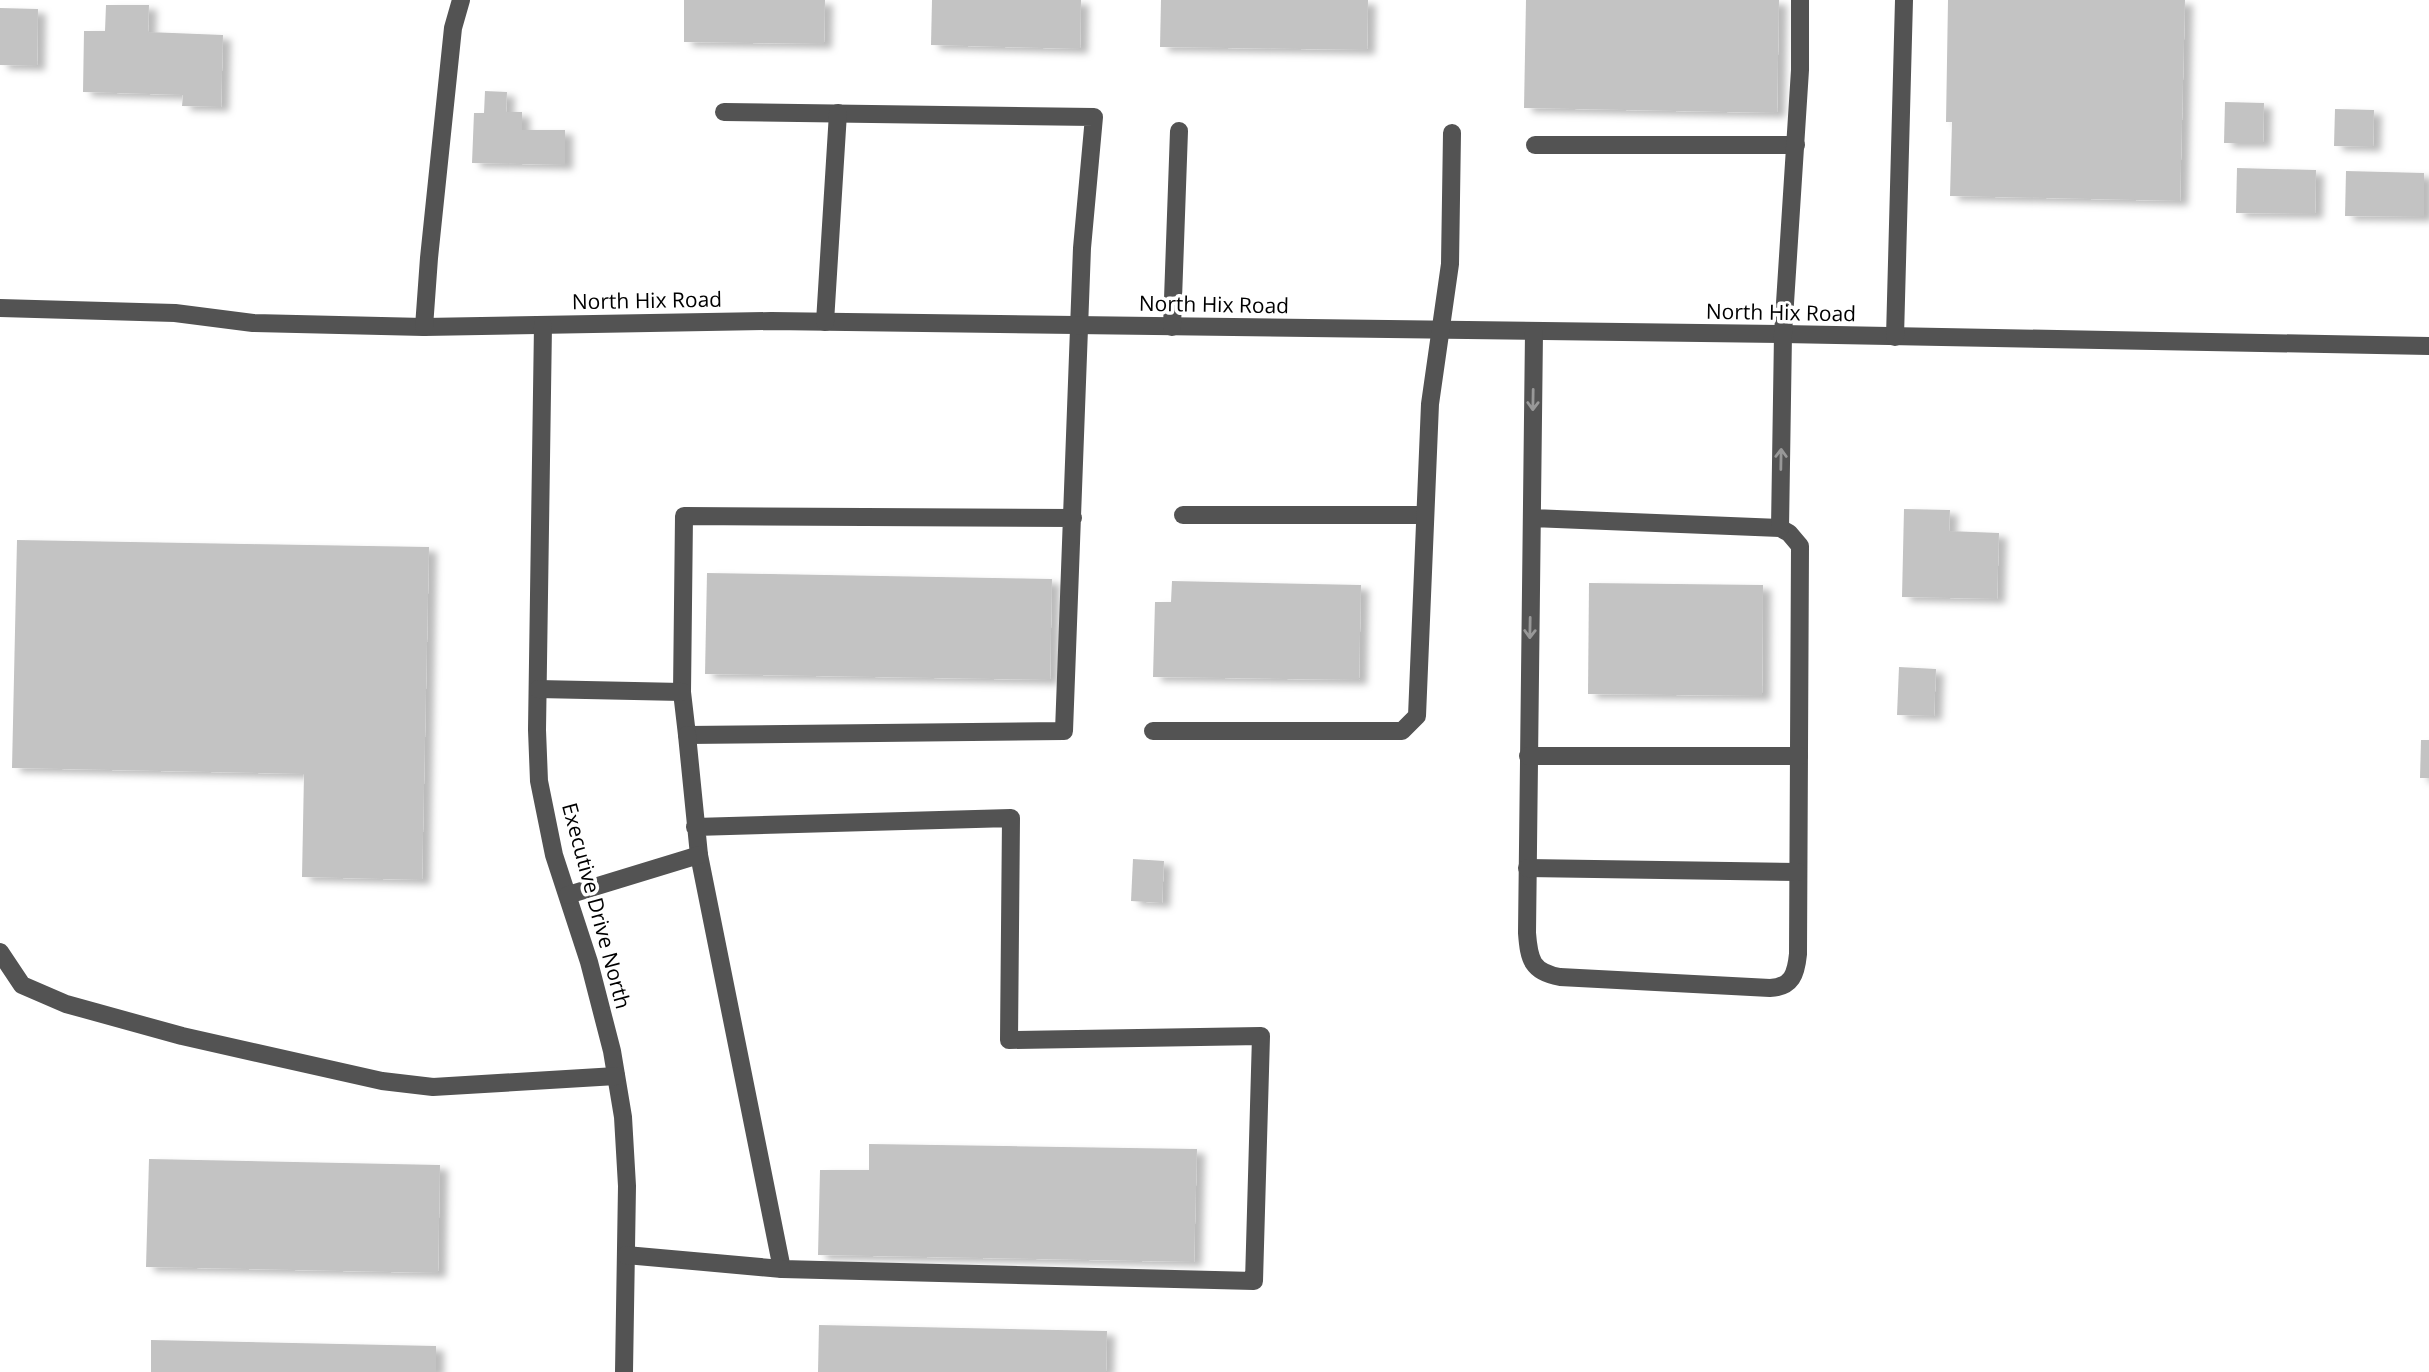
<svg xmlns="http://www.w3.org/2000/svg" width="2429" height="1372" viewBox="0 0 2429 1372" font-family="'Open Sans',sans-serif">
	<defs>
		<filter id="shadow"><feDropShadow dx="8" dy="4.5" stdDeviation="3.5" flood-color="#0004"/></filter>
	</defs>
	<rect width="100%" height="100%" fill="#fff"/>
	<g fill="#c3c3c3" filter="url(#shadow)">
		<polygon points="684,0 825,0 824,44 684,42"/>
		<polygon points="932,0 1081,0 1080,49 931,45"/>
		<polygon points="1161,0 1368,0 1367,50 1160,47"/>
		<polygon points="1526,0 1779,0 1777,113 1524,108"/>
		<polygon points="1948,0 2185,0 2180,201 1950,196 1952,122 1946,122"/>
		<polygon points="106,5 149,5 148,32 223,35 221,107 182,106 183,95 83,92 84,31 105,31"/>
		<polygon points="0,8 38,9 37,66 0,65"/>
		<polygon points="485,91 507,92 506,112 522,112 522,130 565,130 565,165 472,163 474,113 484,113"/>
		<polygon points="2225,102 2264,103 2263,143 2224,143"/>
		<polygon points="2335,109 2374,110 2373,147 2334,146"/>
		<polygon points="2237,168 2316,170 2315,214 2236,213"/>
		<polygon points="2346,171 2424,173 2424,217 2345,216"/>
		<polygon points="1904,509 1950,510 1949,531 1999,533 1997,599 1902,597"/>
		<polygon points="17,540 429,547 422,880 302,877 304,774 12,768"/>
		<polygon points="707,573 1052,579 1050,680 705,674"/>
		<polygon points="1172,581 1361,585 1359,680 1153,677 1155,602 1171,602"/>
		<polygon points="1589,583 1763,585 1762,696 1588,694"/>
		<polygon points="1899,667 1936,669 1934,716 1897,715"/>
		<polygon points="2421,740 2429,740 2429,778 2420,778"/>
		<polygon points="1133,859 1164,861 1162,903 1131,901"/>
		<polygon points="869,1144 1197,1149 1194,1262 818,1255 820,1170 869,1170"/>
		<polygon points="149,1159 440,1165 438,1273 146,1267"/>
		<polygon points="819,1325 1107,1331 1106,1372 818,1372"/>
		<polygon points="151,1340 436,1346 436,1372 151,1372"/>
	</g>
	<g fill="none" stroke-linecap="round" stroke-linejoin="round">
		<g stroke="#535353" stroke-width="18">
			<polyline points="724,112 1094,117 1082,248 1064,731 687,735 682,692 684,516 1073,518"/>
			<polyline points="1535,145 1796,145"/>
			<polyline points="0,308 175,313 253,323 424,327 771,321 1783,334 2429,346"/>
			<polyline points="825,322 838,113"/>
			<polyline points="543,325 537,730 539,781 554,855 589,962 612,1051 623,1117 627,1186 624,1372"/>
			<polyline points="424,327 429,258 453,28 461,0"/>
			<polyline points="1172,327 1179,131"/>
			<polyline points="1895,337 1904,0"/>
			<polyline points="1183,515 1425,515"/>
			<path d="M1532 518 1780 528 1789 533 1800 546 1798 954C1796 974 1792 987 1770 988L1560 977C1532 972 1529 960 1527 933L1534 332"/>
			<polyline points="1780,528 1783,334 1800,70 1800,0"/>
			<polyline points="538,689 682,692"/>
			<polyline points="1153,731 1402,731 1417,716 1430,404 1450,264 1452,133"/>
			<polyline points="687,735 699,855 782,1269 1254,1281 1261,1036 1009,1040 1011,818 695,827"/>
			<polyline points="1528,756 1799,756"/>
			<polyline points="1527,868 1798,872"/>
			<polyline points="568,895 699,855"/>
			<polyline points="0,952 22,985 66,1004 182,1036 382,1081 433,1087 616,1076"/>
			<polyline points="626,1255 782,1269"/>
		</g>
	</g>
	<defs><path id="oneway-shaft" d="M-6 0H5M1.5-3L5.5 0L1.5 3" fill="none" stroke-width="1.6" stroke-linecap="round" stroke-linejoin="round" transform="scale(1.75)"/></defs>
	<g stroke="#989898">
		<use href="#oneway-shaft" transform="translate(1533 400) rotate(91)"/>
		<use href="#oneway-shaft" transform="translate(1781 459) rotate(-89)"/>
		<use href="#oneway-shaft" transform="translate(1530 628) rotate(91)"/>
	</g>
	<g text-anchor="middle" stroke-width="7" stroke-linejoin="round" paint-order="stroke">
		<g font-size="21" fill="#000" stroke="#fff">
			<text transform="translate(647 301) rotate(-1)" y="7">North Hix Road</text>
			<text transform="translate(1214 305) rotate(1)" y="7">North Hix Road</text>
			<text transform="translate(1781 313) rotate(1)" y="7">North Hix Road</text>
			<text transform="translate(596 906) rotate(75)" y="7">Executive Drive North</text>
		</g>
	</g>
</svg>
